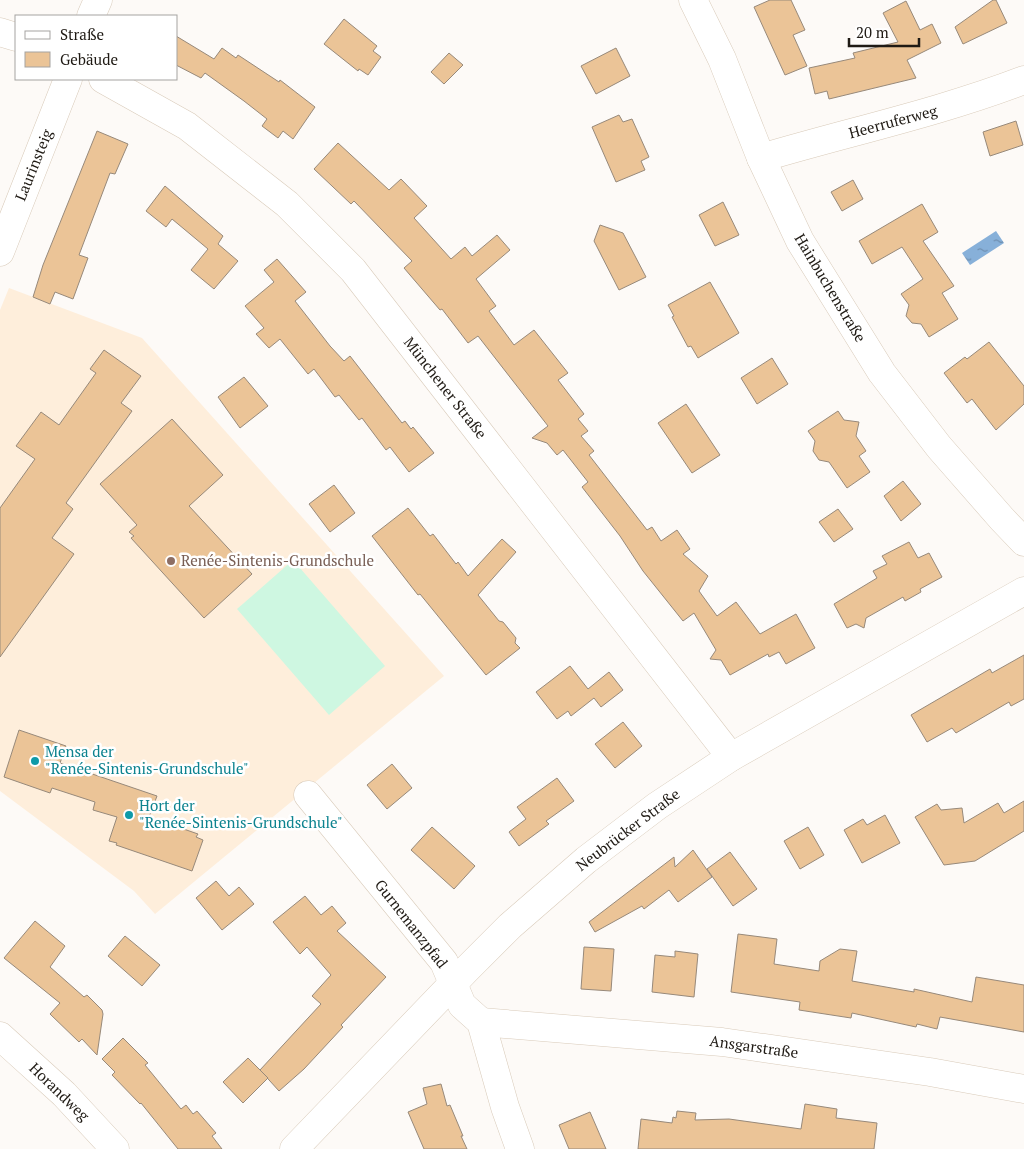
<svg xmlns="http://www.w3.org/2000/svg" width="1024" height="1149" viewBox="0 0 1024 1149" font-family="'PT Serif',serif">
	<defs>
		<pattern id="water-ripples" width="26" height="14" patternUnits="userSpaceOnUse" patternTransform="scale(1.25)"><rect width="26" height="14" fill="#87b0d9"/><path d="M2 4q2-2 4 0t4 0M15 11q2-2 4 0t4 0" fill="none" stroke="#6e8eaf"/></pattern>
	</defs>
	<rect width="100%" height="100%" fill="#fdfaf7"/>
	<polygon fill="#feeedb" points="9,288 142,338 444,676 155,914 134,891 0,791 0,310"/>
	<polygon fill="#cef7e1" points="293,560 385,666 329,715 237,609"/>
	<polygon fill="url(#water-ripples)" points="996,231 1004,243 970,265 962,253"/>
	<g fill="#ebc497" stroke="#97897a">
		<polygon points="770,0 791,0 805,30 793,35 807,66 785,75 754,7"/>
		<polygon points="993,0 996,0 1007,23 963,44 955,27"/>
		<polygon points="906,1 920,30 932,24 941,43 907,60 916,78 829,99 827,91 815,94 809,68 855,58 853,53 898,42 883,13"/>
		<polygon points="344,19 377,46 373,51 381,57 368,75 359,69 358,71 324,44"/>
		<polygon points="176,36 214,59 222,48 236,58 238,55 279,82 280,80 315,107 293,139 283,131 278,138 262,126 267,119 244,101 205,73 201,78 176,65"/>
		<polygon points="616,48 630,76 596,94 581,66"/>
		<polygon points="449,53 463,65 444,84 431,72"/>
		<polygon points="619,115 623,122 632,119 649,157 641,161 645,170 616,182 592,127"/>
		<polygon points="1016,121 1023,145 990,156 983,132"/>
		<polygon points="97,131 128,144 115,174 110,173 79,255 88,258 73,299 55,292 50,304 33,297 43,265"/>
		<polygon points="338,143 389,190 401,179 427,206 414,218 451,259 465,247 472,256 497,235 510,250 476,279 496,306 489,311 514,345 534,330 568,373 558,380 584,414 578,419 588,431 581,436 594,451 589,455 647,530 652,527 661,541 677,530 690,549 683,554 708,576 699,591 717,616 736,602 760,634 796,614 815,648 786,664 779,652 769,657 768,654 730,675 721,660 710,659 716,650 694,613 683,621 643,571 620,536 582,487 588,482 563,450 557,455 547,443 532,438 548,426 478,336 468,343 442,309 440,310 404,268 412,261 354,201 351,204 314,169"/>
		<polygon points="853,180 863,199 842,211 831,192"/>
		<polygon points="165,186 223,236 218,244 238,261 214,289 191,270 208,249 172,219 166,227 146,211"/>
		<polygon points="723,202 739,235 715,246 699,215"/>
		<polygon points="922,204 938,232 923,241 954,286 942,293 958,319 929,337 921,324 912,323 906,316 909,305 901,294 923,279 902,247 872,264 859,241"/>
		<polygon points="600,225 623,233 646,277 619,290 594,241"/>
		<polygon points="277,259 306,292 295,301 330,346 344,361 350,356 402,423 405,421 411,429 413,427 434,453 409,472 390,447 386,450 362,418 359,420 339,395 335,397 314,369 308,374 280,339 269,348 256,334 264,328 245,306 274,282 264,270"/>
		<polygon points="710,282 739,333 698,358 691,346 688,347 672,317 674,316 668,305"/>
		<polygon points="989,342 1024,386 1024,404 996,430 972,399 967,403 944,373 965,357 967,359"/>
		<polygon points="104,350 141,376 121,403 132,411 66,503 73,509 52,538 74,554 0,657 0,508 35,459 16,446 41,412 59,425 96,373 90,369"/>
		<polygon points="772,358 788,384 757,404 741,378"/>
		<polygon points="244,377 268,406 240,428 218,397"/>
		<polygon points="686,404 720,455 692,473 658,423"/>
		<polygon points="838,411 844,420 859,422 856,436 866,451 859,456 870,472 847,488 829,462 819,460 813,451 815,441 808,431"/>
		<polygon points="172,419 223,475 189,506 252,574 204,618 131,538 134,536 129,532 137,525 100,484"/>
		<polygon points="903,481 921,504 901,521 884,496"/>
		<polygon points="334,485 355,513 330,532 309,504"/>
		<polygon points="408,508 430,536 433,534 456,564 458,562 468,576 502,539 516,552 478,595 499,621 503,622 516,638 515,643 520,648 486,675 420,594 418,595 372,536"/>
		<polygon points="838,509 853,529 834,542 819,522"/>
		<polygon points="909,542 918,558 929,553 942,577 920,589 921,592 905,601 903,597 866,618 864,628 856,624 847,628 834,604 877,578 873,571 887,564 882,556"/>
		<polygon points="1024,655 1024,699 1011,706 1009,702 956,733 952,728 927,742 911,715 990,669 992,673"/>
		<polygon points="570,666 588,689 609,672 623,690 601,707 594,698 571,716 568,711 557,719 536,692"/>
		<polygon points="623,722 642,746 615,768 595,744"/>
		<polygon points="19,730 66,746 60,763 157,796 149,817 198,834 196,837 203,840 192,871 116,845 117,843 109,841 117,817 93,810 95,802 52,788 50,793 4,777"/>
		<polygon points="392,764 412,788 387,809 367,785"/>
		<polygon points="557,778 574,801 546,821 549,824 519,846 509,832 526,819 517,807"/>
		<polygon points="1024,801 1024,831 975,861 944,865 915,817 937,804 941,810 962,808 964,823 998,803 1004,813"/>
		<polygon points="885,815 900,843 862,863 844,830 863,819 867,825"/>
		<polygon points="432,827 475,866 454,889 411,850"/>
		<polygon points="808,827 824,855 800,869 784,841"/>
		<polygon points="693,850 712,877 678,902 669,890 644,909 642,906 595,932 589,922 674,857 675,867"/>
		<polygon points="730,852 757,889 733,906 707,869"/>
		<polygon points="216,881 229,896 239,887 254,904 222,930 196,898"/>
		<polygon points="305,896 321,915 332,906 346,923 337,931 386,977 341,1025 343,1027 304,1069 279,1091 260,1070 321,1004 312,996 331,975 307,947 300,954 273,922"/>
		<polygon points="35,921 65,946 50,967 84,997 87,995 102,1010 103,1014 97,1055 82,1039 79,1042 50,1014 60,1003 4,958"/>
		<polygon points="738,934 777,939 774,964 819,971 820,961 840,949 857,951 852,981 914,992 914,989 972,1002 976,977 1024,985 1024,1032 940,1017 937,1029 917,1024 916,1027 852,1013 851,1018 799,1010 800,1002 731,992"/>
		<polygon points="125,936 160,965 142,986 108,956"/>
		<polygon points="584,947 614,949 611,991 581,989"/>
		<polygon points="675,951 698,954 694,997 652,992 655,955 675,957"/>
		<polygon points="123,1038 148,1063 145,1065 181,1109 186,1105 193,1114 197,1111 216,1133 212,1136 222,1149 178,1149 141,1103 140,1104 112,1075 115,1072 102,1059"/>
		<polygon points="248,1058 268,1078 243,1103 223,1082"/>
		<polygon points="441,1084 447,1106 450,1105 463,1136 461,1136 467,1149 424,1149 408,1112 427,1104 423,1088"/>
		<polygon points="805,1104 837,1109 836,1118 877,1123 874,1149 638,1149 641,1119 672,1123 673,1117 676,1118 677,1111 696,1113 695,1120 729,1119 801,1129"/>
		<polygon points="590,1112 606,1149 569,1149 559,1125"/>
	</g>
	<g fill="none" stroke-linecap="round" stroke-linejoin="round">
		<defs>
			<g id="minor">
				<polyline points="693,0 722,59 761,158 800,241 882,373 939,447 1002,519 1024,542"/>
				<polyline points="91,16 98,0"/>
				<polyline points="0,32 16,37"/>
				<polyline points="103,79 187,126 287,204 353,270 731,757"/>
				<path d="M761 158C848 132 938 113 1024 80"/>
				<polyline points="0,252 68,79"/>
				<polyline points="308,795 444,962 462,1005 481,1022 505,1107 520,1149"/>
				<polyline points="481,1022 722,1042 930,1072 1024,1089"/>
				<polyline points="0,1036 64,1094 115,1149"/>
				<polyline points="294,1149 467,969 510,926 586,860 657,806 731,757 1024,591"/>
			</g>
		</defs>
		<use href="#minor" stroke="#d9cbba" stroke-width="29"/>
		<use href="#minor" stroke="#fff" stroke-width="28"/>
	</g>
	<circle fill="#8d6e63" stroke="#fff" stroke-width="2" cx="171" cy="561" r="5"/>
	<g fill="#0f9aa8" stroke="#fff" stroke-width="2">
		<circle cx="35" cy="761" r="5"/>
		<circle cx="129" cy="815" r="5"/>
	</g>
	<g text-anchor="middle" stroke-width="5" stroke-linejoin="round" paint-order="stroke">
		<g font-size="15" fill="#1f1a14" stroke="#fff">
			<text transform="translate(893 122) rotate(-15)" y="5">Heerruferweg</text>
			<text transform="translate(34 165) rotate(-68)" y="5">Laurinsteig</text>
			<text transform="translate(830 288) rotate(59)" y="5">Hainbuchenstraße</text>
			<text transform="translate(445 388) rotate(52)" y="5">Münchener Straße</text>
			<text transform="translate(628 830) rotate(-37)" y="5">Neubrücker Straße</text>
			<text transform="translate(411 924) rotate(52)" y="5">Gurnemanzpfad</text>
			<text transform="translate(754 1047) rotate(8)" y="5">Ansgarstraße</text>
			<text transform="translate(59 1092) rotate(44)" y="5">Horandweg</text>
		</g>
		<g font-size="15" fill="#785e54" stroke="#fff" text-anchor="start">
			<text x="181" y="566">Renée-Sintenis-Grundschule</text>
		</g>
		<g font-size="15" fill="#0d838f" stroke="#fff" text-anchor="start">
			<text x="45" y="757">Mensa der<tspan x="45" dy="17">"Renée-Sintenis-Grundschule"</tspan></text>
			<text x="139" y="811">Hort der<tspan x="139" dy="17">"Renée-Sintenis-Grundschule"</tspan></text>
		</g>
	</g>
	<rect x="15" y="15" width="162" height="65" fill="#ffffff" stroke="#a5a3a1"/>
	<rect x="25" y="31" width="25" height="8" fill="#ffffff" stroke="#a5a3a1"/>
	<text x="60" y="40" font-size="15" fill="#1f1a14">Straße</text>
	<rect x="25" y="52" width="25" height="15" fill="#ebc497" stroke="#a5a3a1"/>
	<text x="60" y="65" font-size="15" fill="#1f1a14">Gebäude</text>
	<path d="M849 38v8h70v-8" fill="none" stroke="#1f1a14" stroke-width="2.5"/>
	<text x="856" y="38" font-size="15" fill="#1f1a14" stroke="#ffffff" stroke-width="4" paint-order="stroke">20 m</text>
</svg>
